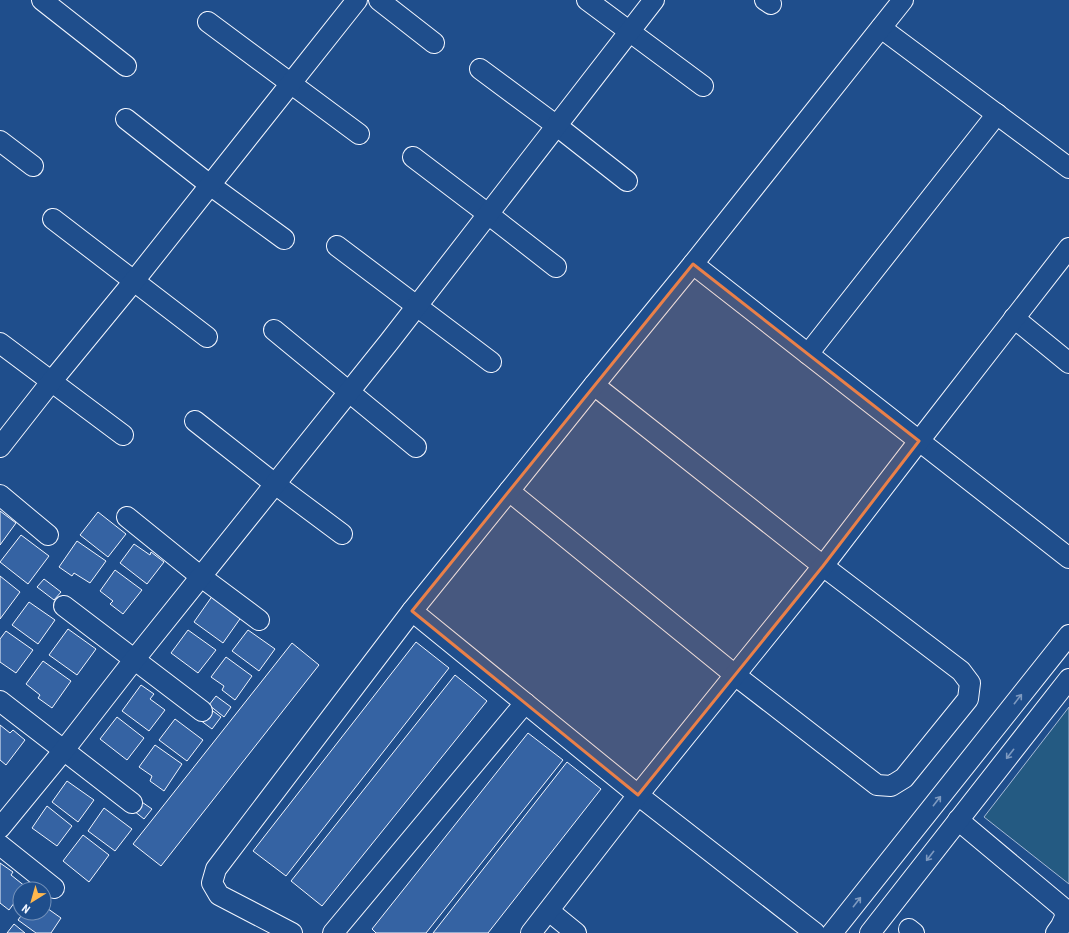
<svg xmlns="http://www.w3.org/2000/svg" width="1069" height="933" viewBox="0 0 1069 933" font-family="'Roboto Condensed',sans-serif">
	<rect width="100%" height="100%" fill="#1f4e8c"/>
	<polygon fill="#245a82" stroke="#a8bbd7" points="1069,707 1069,884 984,817"/>
	<g fill="#3563a3" stroke="#f2f6ff">
		<polygon points="0,511 16,523 0,545"/>
		<polygon points="98,512 126,534 108,557 80,535"/>
		<polygon points="21,535 49,556 28,584 0,562"/>
		<polygon points="77,541 106,561 90,583 74,573 72,576 59,567"/>
		<polygon points="134,544 150,555 151,552 164,562 147,584 120,563"/>
		<polygon points="115,570 142,590 123,614 110,604 113,601 100,591"/>
		<polygon points="0,576 20,592 0,619"/>
		<polygon points="44,579 61,592 54,600 37,587"/>
		<polygon points="213,595 242,616 223,643 194,622"/>
		<polygon points="29,602 55,620 38,644 12,625"/>
		<polygon points="68,629 96,649 77,675 49,655"/>
		<polygon points="188,630 216,650 198,673 171,653"/>
		<polygon points="248,630 275,649 259,671 232,651"/>
		<polygon points="6,631 33,650 16,673 0,662 0,639"/>
		<polygon points="416,642 449,668 286,876 253,851"/>
		<polygon points="292,643 319,665 161,866 133,844"/>
		<polygon points="226,657 252,676 235,700 222,690 224,686 211,677"/>
		<polygon points="43,661 71,681 52,708 38,698 40,695 26,684"/>
		<polygon points="455,675 487,701 322,906 291,881"/>
		<polygon points="141,685 154,694 150,699 165,710 149,731 122,711"/>
		<polygon points="216,696 231,707 224,717 209,705"/>
		<polygon points="209,708 221,717 212,729 200,720"/>
		<polygon points="117,717 144,738 127,760 100,739"/>
		<polygon points="175,719 203,740 187,761 159,740"/>
		<polygon points="0,725 10,733 13,730 25,740 6,765 0,760"/>
		<polygon points="528,733 563,760 426,933 376,933 372,929"/>
		<polygon points="155,745 182,764 164,791 150,781 152,776 139,767"/>
		<polygon points="567,762 601,789 488,933 433,933"/>
		<polygon points="67,781 94,800 78,822 52,802"/>
		<polygon points="136,798 152,809 144,819 129,807"/>
		<polygon points="47,806 72,826 57,846 32,828"/>
		<polygon points="104,808 132,829 115,851 88,831"/>
		<polygon points="83,835 109,855 89,882 63,861"/>
		<polygon points="0,863 13,872 11,875 26,887 24,889 20,889 20,895 9,910 0,903"/>
		<polygon points="44,906 61,918 51,933 36,933 18,920 23,913 44,913"/>
		<polygon points="14,924 25,933 7,933"/>
	</g>
	<g fill="none" stroke-linecap="round" stroke-linejoin="round">
		<defs>
			<g id="street">
				<polyline points="42,0 126,66"/>
				<polyline points="379,0 434,43"/>
				<polyline points="587,0 703,86"/>
				<polyline points="765,0 771,4"/>
				<polyline points="208,22 359,134"/>
				<polyline points="881,28 1069,168"/>
				<polyline points="480,69 557,126 627,181"/>
				<polyline points="126,119 210,185 284,239"/>
				<polyline points="0,141 33,166"/>
				<polyline points="413,157 488,214 556,267"/>
				<polyline points="53,219 207,337"/>
				<polyline points="337,246 491,362"/>
				<polyline points="693,264 1069,558"/>
				<polyline points="1014,318 1069,363"/>
				<polyline points="274,330 416,447"/>
				<polyline points="0,343 123,435"/>
				<polyline points="808,354 997,114"/>
				<polyline points="195,421 275,484 342,534"/>
				<polyline points="0,447 51,382 134,281 357,0"/>
				<polyline points="509,491 735,675 877,785 891,786 904,778 968,699 970,683 961,671 823,566 594,385"/>
				<polyline points="0,495 48,535"/>
				<polyline points="127,517 200,576 259,620"/>
				<polyline points="64,606 202,711"/>
				<polyline points="412,611 638,795 815,933"/>
				<polyline points="0,701 132,803"/>
				<polyline points="958,820 1062,907 1066,915 1061,926 1056,933"/>
				<polyline points="0,828 64,750 134,660 389,342 654,0"/>
				<polyline points="0,845 54,888"/>
				<polyline points="549,911 576,933"/>
				<polyline points="909,929 914,933"/>
				<polyline points="292,933 219,895 212,883 216,869 412,611 509,491 594,385 693,264 903,0"/>
				<polyline points="333,933 525,703"/>
				<polyline points="531,933 638,795 823,566 919,441 1069,248"/>
				<polyline points="832,933 1069,635"/>
				<polyline points="870,933 1069,679"/>
			</g>
		</defs>
		<use href="#street" stroke="#f2f6ff" stroke-width="22"/>
		<use href="#street" stroke="#1f4e8c" stroke-width="20"/>
	</g>
	<defs><path id="oneway-shaft" d="M-6 0H5M1.5-3L5.5 0L1.5 3" fill="none" stroke-width="1.6" stroke-linecap="round" stroke-linejoin="round"/></defs>
	<g stroke="#7e9ac0">
		<use href="#oneway-shaft" transform="translate(1018 699) rotate(-52)"/>
		<use href="#oneway-shaft" transform="translate(1010 754) rotate(128)"/>
		<use href="#oneway-shaft" transform="translate(937 801) rotate(-52)"/>
		<use href="#oneway-shaft" transform="translate(930 856) rotate(128)"/>
		<use href="#oneway-shaft" transform="translate(857 902) rotate(-52)"/>
	</g>
	<path fill="#ea8049" fill-opacity="0.2" stroke="#ea8049" stroke-width="3" stroke-linejoin="round" d="M693 264 919 441 823 566 638 795 412 611Z"/>
	<g transform="translate(32 901) rotate(217)"><circle r="19" fill="#1f4e8c" stroke="#7391ba"/>
	<path d="M0-3L7 15L0 10L-7 15Z" fill="#ffb74d"/>
	<text y="-6" font-size="11" font-weight="bold" text-anchor="middle" fill="#f2f6ff">N</text>
	</g>
</svg>
